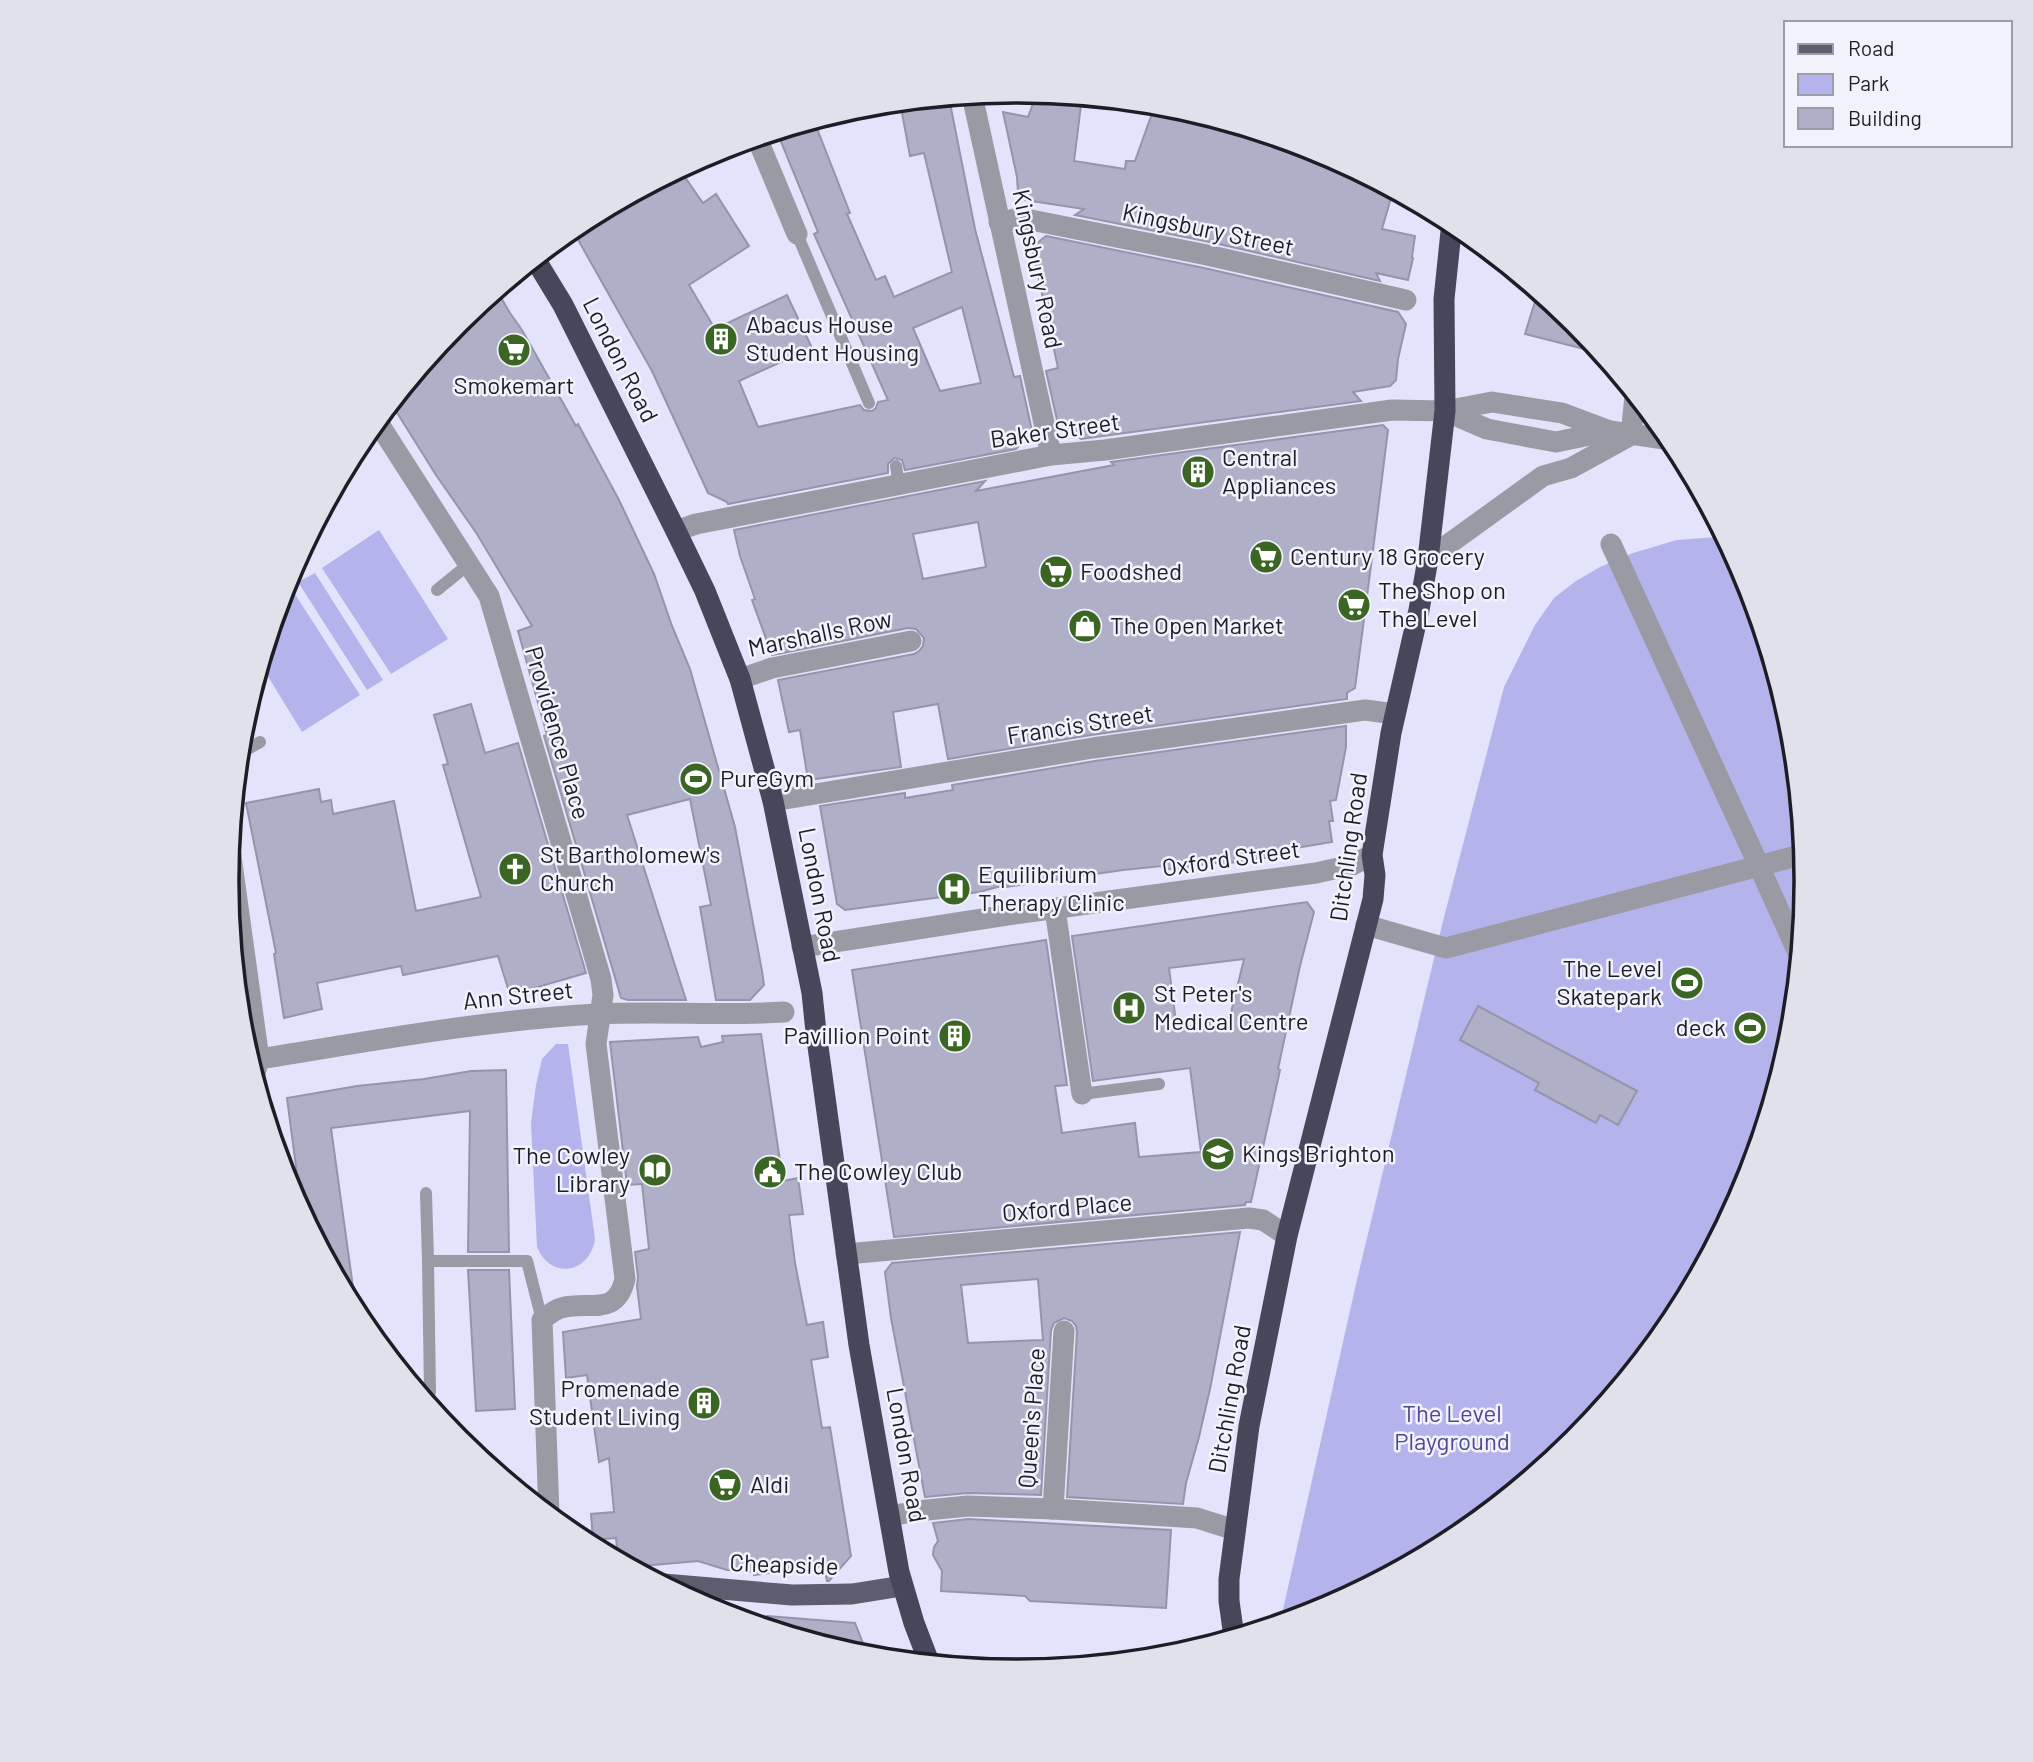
<svg xmlns="http://www.w3.org/2000/svg" width="2033" height="1762" viewBox="0 0 2033 1762" font-family="Barlow,sans-serif">
	<rect width="100%" height="100%" fill="#e3e3fc"/>
	<g fill="#b4b3eb">
		<polygon points="379,530 448,639 391,674 322,568"/>
		<polygon points="1717,537 1724,537 1747,579 1791,727 1806,881 1791,1036 1746,1184 1673,1320 1575,1440 1455,1538 1318,1611 1280,1623 1356,1284 1442,925 1504,687 1535,625 1554,598 1576,581 1600,567 1633,553 1677,540"/>
		<polygon points="315,573 383,680 367,690 298,582"/>
		<polygon points="291,588 360,695 302,732 261,665 282,593"/>
		<path d="M556 1044H568L595 1239C590 1273 551 1281 537 1247L531 1123 536 1085 542 1059Z"/>
	</g>
	<g fill="#afafc7" stroke="#9494ab" stroke-width="2" fill-rule="evenodd">
		<polygon points="1037,93 1082,97 1074,161 1125,169 1126,161 1135,161 1155,105 1171,106 1244,129 1339,162 1393,191 1382,229 1415,236 1412,257 1413,258 1408,280 1376,273 1380,281 1210,242 1075,215 1084,209 1025,200 1018,192 1017,177 1003,112 1028,117"/>
		<path d="M949 98 975 229 1014 377 1020 376 1032 431 1016 449 905 470 902 460 894 458 888 464V473L728 504 727 502 708 493 652 371 572 229 578 224 680 170 703 203 716 194 749 246 689 285 715 329 787 295 812 348 739 381 758 427 860 405 864 410 872 411 876 408 878 402 888 400 814 234 818 232 777 132 814 121 850 213 847 214 876 280 885 276 894 297 952 272 924 153 910 156 900 102ZM962 307 981 383 940 391 913 328Z"/>
		<polygon points="1046,236 1204,268 1398,312 1406,324 1398,359 1396,380 1390,386 1353,392 1361,401 1081,439 1057,420 1046,371 1058,368 1032,247"/>
		<polygon points="497,291 510,313 522,330 576,426 578,424 619,500 654,574 672,626 690,669 735,827 762,971 764,985 750,1000 716,1000 700,907 711,905 690,799 627,815 686,1000 628,1000 621,998 544,736 547,735 518,631 532,626 477,534 436,475 391,403 458,322"/>
		<polygon points="1538,292 1575,323 1600,353 1525,334"/>
		<path d="M1383 425 1388 430 1372 558 1355 688 1347 693V699L1091 735 948 759 938 704 893 712 901 767 808 780 800 730 789 732 778 680 914 654 919 651 923 646 924 638 916 629 908 628 772 655 752 600 755 599 740 556 734 530 985 481 976 491 1114 465 1111 462ZM978 522 986 567 923 579 913 534Z"/>
		<polygon points="471,704 485,753 518,743 586,973 510,995 498,956 403,975 401,966 317,983 322,1009 284,1018 274,954 276,953 246,803 319,789 321,802 331,800 333,814 394,801 416,911 481,897 443,765 448,764 434,715"/>
		<polygon points="1346,726 1346,747 1336,800 1330,801 1333,821 1329,821 1332,842 1284,850 1285,855 1223,864 1222,862 1163,870 1162,866 1123,870 1005,887 1005,885 979,892 845,910 837,904 820,806 905,793 905,798 953,790 952,785 1095,761"/>
		<path d="M1307 902 1314 912 1300 966 1278 1069 1280 1070 1251 1202H1246L1245 1205 894 1237 852 970 1046 940 1067 1085 1055 1086 1062 1133 1135 1123 1139 1157 1201 1152 1190 1068 1093 1081 1072 936ZM1244 959 1230 1017 1177 1030 1169 968Z"/>
		<polygon points="1478,1006 1637,1091 1618,1125 1600,1115 1596,1123 1535,1090 1539,1083 1460,1040"/>
		<polygon points="761,1034 783,1181 798,1178 803,1214 789,1215 795,1263 807,1325 823,1322 828,1357 811,1360 822,1428 830,1427 851,1556 829,1581 827,1581 824,1566 754,1575 754,1572 727,1570 698,1561 631,1567 618,1560 616,1538 593,1540 591,1514 614,1512 609,1458 599,1462 587,1375 566,1378 563,1332 641,1319 637,1286 638,1277 635,1252 649,1249 642,1184 627,1185 610,1042 698,1037 701,1047 723,1042 722,1036"/>
		<polygon points="506,1070 509,1252 468,1252 470,1111 331,1128 356,1309 354,1310 302,1212 287,1098 357,1086 424,1079 471,1071"/>
		<path d="M1240 1232 1210 1389 1199 1437 1186 1483 1183 1504 1067 1497 1077 1332 1076 1326 1072 1321 1064 1318 1054 1323 1051 1330 1041 1495 968 1493 925 1497 891 1318 885 1272 892 1263ZM1038 1279 1043 1340 968 1343 961 1285Z"/>
		<polygon points="468,1270 509,1270 515,1409 476,1411"/>
		<polygon points="968,1519 1171,1530 1166,1608 1030,1601 1025,1596 941,1591 942,1571 933,1555 934,1547 938,1541 933,1523"/>
		<polygon points="767,1616 855,1623 868,1656 765,1626"/>
	</g>
	<g fill="none" stroke-linecap="round" stroke-linejoin="round">
		<g stroke="#9a9aa5" stroke-width="12">
			<polyline points="797,234 869,403"/>
			<polyline points="896,466 899,485"/>
			<polyline points="437,590 469,564"/>
			<polyline points="239,754 260,742"/>
			<polyline points="1082,1094 1159,1084"/>
			<polyline points="426,1193 428,1261 527,1261 542,1320"/>
			<polyline points="428,1261 430,1392"/>
		</g>
		<g stroke="#9a9aa5" stroke-width="21">
			<polyline points="972,95 1051,455"/>
			<polyline points="757,138 797,234"/>
			<polyline points="999,222 1021,218 1207,255 1406,300"/>
			<polyline points="1445,411 1487,429 1556,442 1609,431"/>
			<path d="M377 421 489 596 601 979 603 995 596 1044 625 1279C616 1318 589 1300 561 1308 554 1310 548 1315 542 1320L549 1514"/>
			<polyline points="1631,435 1635,396"/>
			<polyline points="676,531 696,524 1051,455 1105,450 1392,410 1445,411 1492,402 1562,413 1610,431 1671,440"/>
			<polyline points="1611,544 1759,866 1804,854"/>
			<polyline points="1428,559 1543,476 1571,468 1631,435"/>
			<polyline points="740,679 772,668 911,641"/>
			<polyline points="773,801 1093,748 1365,710 1395,714"/>
			<polyline points="230,849 259,1059 254,1077"/>
			<polyline points="1055,909 1082,1094"/>
			<polyline points="1366,925 1446,948 1759,866 1799,955"/>
			<polyline points="802,947 1021,913 1316,873 1352,865 1372,855"/>
			<path d="M259 1059C372 1041 484 1020 598 1014 660 1011 722 1016 784 1012"/>
			<polyline points="846,1254 1249,1218 1263,1220 1287,1236"/>
			<polyline points="1053,1509 1064,1331"/>
			<polyline points="890,1516 917,1511 968,1506 1053,1509 1197,1518 1235,1530"/>
		</g>
		<polyline stroke="#5d5d6f" stroke-width="21" points="664,1584 792,1595 852,1594 902,1586"/>
		<g stroke="#47475b" stroke-width="21">
			<polyline points="535,259 563,305 676,531 705,591 740,679 773,801 812,993 816,1032 859,1345 899,1572 914,1623 929,1662"/>
			<polyline points="1234,1637 1229,1601 1229,1579 1249,1426 1287,1236 1373,899 1375,875 1372,855 1391,733 1419,610 1428,559 1445,411 1444,299 1452,222"/>
			<polyline points="1014,1671 1018,1671"/>
		</g>
	</g>
	<defs>
		<symbol id="building-disc" viewBox="-11 -11 22 22"><circle r="9.5" fill="#3b6522" stroke="#f1f2fc"/><path d="M-4-6H4V6H1V3H-1V6H-4ZM-2.5-4.3h1.7v1.8h-1.7ZM.8-4.3h1.7v1.8H.8ZM-2.5-1h1.7V.8h-1.7ZM.8-1h1.7V.8H.8Z" fill="#fff"/></symbol>
		<symbol id="supermarket-disc" viewBox="-11 -11 22 22"><circle r="9.5" fill="#3b6522" stroke="#f1f2fc"/><path d="M-6-5.5h2.5l.6 2H6L4.5 2H-2.5L-4.4-4H-6ZM-1.5 3.2a1.3 1.3 0 1 0 .1 0ZM3 3.2a1.3 1.3 0 1 0 .1 0Z" fill="#fff"/></symbol>
		<symbol id="shop-disc" viewBox="-11 -11 22 22"><circle r="9.5" fill="#3b6522" stroke="#f1f2fc"/><path d="M-5-2.5h2.3a2.7 3.5 0 0 1 5.4 0H5L5.5 6h-11ZM-1.5-2.5h3a1.5 2.3 0 0 0-3 0Z" fill="#fff"/></symbol>
		<symbol id="stadium-disc" viewBox="-11 -11 22 22"><circle r="9.5" fill="#3b6522" stroke="#f1f2fc"/><path d="M0-5a6.5 5 0 1 0 0 10a6.5 5 0 1 0 0-10ZM-3.5-1.8h7v3.6h-7Z" fill="#fff"/></symbol>
		<symbol id="church-disc" viewBox="-11 -11 22 22"><circle r="9.5" fill="#3b6522" stroke="#f1f2fc"/><path d="M-1.2-6h2.4v3.5h3.3v2.4h-3.3V6h-2.4V-.1h-3.3v-2.4h3.3Z" fill="#fff"/></symbol>
		<symbol id="hospital-disc" viewBox="-11 -11 22 22"><circle r="9.5" fill="#3b6522" stroke="#f1f2fc"/><path d="M-5-5h3v3.5h4V-5h3V5h-3V1.5h-4V5h-3Z" fill="#fff"/></symbol>
		<symbol id="school-disc" viewBox="-11 -11 22 22"><circle r="9.5" fill="#3b6522" stroke="#f1f2fc"/><path d="M0-5L7-2L0 1L-7-2ZM-4 1L0 2.5L4 1V4Q0 6-4 4Z" fill="#fff"/></symbol>
		<symbol id="library-disc" viewBox="-11 -11 22 22"><circle r="9.5" fill="#3b6522" stroke="#f1f2fc"/><path d="M-6-4Q-3-5.5-.7-3.5V5Q-3 3-6 4ZM6-4Q3-5.5 .7-3.5V5Q3 3 6 4Z" fill="#fff"/></symbol>
		<symbol id="civic-disc" viewBox="-11 -11 22 22"><circle r="9.5" fill="#3b6522" stroke="#f1f2fc"/><path d="M-.6-6.5H3V-4.5H.6V-3L4-1V1h2V6H-6V1h2V-1L-.6-3ZM-1.2 2.5V6h2.4V2.5Z" fill="#fff"/></symbol>
	</defs>
	<g fill-rule="evenodd">
		<use href="#building-disc" x="702" y="320" width="38" height="38"/>
		<use href="#supermarket-disc" x="495" y="331" width="38" height="38"/>
		<use href="#building-disc" x="1179" y="453" width="38" height="38"/>
		<use href="#supermarket-disc" x="1247" y="538" width="38" height="38"/>
		<use href="#supermarket-disc" x="1037" y="553" width="38" height="38"/>
		<use href="#supermarket-disc" x="1335" y="586" width="38" height="38"/>
		<use href="#shop-disc" x="1066" y="607" width="38" height="38"/>
		<use href="#stadium-disc" x="677" y="760" width="38" height="38"/>
		<use href="#church-disc" x="496" y="850" width="38" height="38"/>
		<use href="#hospital-disc" x="935" y="870" width="38" height="38"/>
		<use href="#stadium-disc" x="1668" y="964" width="38" height="38"/>
		<use href="#hospital-disc" x="1110" y="989" width="38" height="38"/>
		<use href="#stadium-disc" x="1731" y="1009" width="38" height="38"/>
		<use href="#building-disc" x="936" y="1017" width="38" height="38"/>
		<use href="#school-disc" x="1199" y="1135" width="38" height="38"/>
		<use href="#library-disc" x="636" y="1151" width="38" height="38"/>
		<use href="#civic-disc" x="751" y="1153" width="38" height="38"/>
		<use href="#building-disc" x="685" y="1384" width="38" height="38"/>
		<use href="#supermarket-disc" x="706" y="1466" width="38" height="38"/>
	</g>
	<g text-anchor="middle" stroke-width="5" stroke-linejoin="round" paint-order="stroke">
		<g font-size="24" fill="#1d1d26" stroke="#f1f2fc">
			<text transform="translate(1208 230) rotate(12)" y="8">Kingsbury Street</text>
			<text transform="translate(1037 269) rotate(78)" y="8">Kingsbury Road</text>
			<text transform="translate(620 360) rotate(63)" y="8">London Road</text>
			<text transform="translate(1055 431) rotate(-8)" y="8">Baker Street</text>
			<text transform="translate(820 634) rotate(-12)" y="8">Marshalls Row</text>
			<text transform="translate(1080 725) rotate(-9)" y="8">Francis Street</text>
			<text transform="translate(557 733) rotate(74)" y="8">Providence Place</text>
			<text transform="translate(1349 847) rotate(-82)" y="8">Ditchling Road</text>
			<text transform="translate(1231 859) rotate(-8)" y="8">Oxford Street</text>
			<text transform="translate(819 895) rotate(79)" y="8">London Road</text>
			<text transform="translate(518 996) rotate(-6)" y="8">Ann Street</text>
			<text transform="translate(1067 1208) rotate(-5)" y="8">Oxford Place</text>
			<text transform="translate(1230 1399) rotate(-80)" y="8">Ditchling Road</text>
			<text transform="translate(1032 1418) rotate(-86)" y="8">Queen's Place</text>
			<text transform="translate(906 1455) rotate(80)" y="8">London Road</text>
			<text transform="translate(784 1565) rotate(2)" y="8">Cheapside</text>
		</g>
		<g font-size="24" fill="#1d1d26" stroke="#f1f2fc" text-anchor="start">
			<text x="746" y="333">Abacus House<tspan x="746" dy="28">Student Housing</tspan></text>
			<text x="514" y="394" text-anchor="middle">Smokemart</text>
			<text x="1222" y="466">Central<tspan x="1222" dy="28">Appliances</tspan></text>
			<text x="1290" y="565">Century 18 Grocery</text>
			<text x="1080" y="580">Foodshed</text>
			<text x="1378" y="599">The Shop on<tspan x="1378" dy="28">The Level</tspan></text>
			<text x="1110" y="634">The Open Market</text>
			<text x="720" y="787">PureGym</text>
			<text x="540" y="863">St Bartholomew's<tspan x="540" dy="28">Church</tspan></text>
			<text x="978" y="883">Equilibrium<tspan x="978" dy="28">Therapy Clinic</tspan></text>
			<text x="1662" y="977" text-anchor="end">The Level<tspan x="1662" dy="28">Skatepark</tspan></text>
			<text x="1154" y="1002">St Peter's<tspan x="1154" dy="28">Medical Centre</tspan></text>
			<text x="1726" y="1036" text-anchor="end">deck</text>
			<text x="930" y="1044" text-anchor="end">Pavillion Point</text>
			<text x="1242" y="1162">Kings Brighton</text>
			<text x="630" y="1164" text-anchor="end">The Cowley<tspan x="630" dy="28">Library</tspan></text>
			<text x="794" y="1180">The Cowley Club</text>
			<text x="680" y="1397" text-anchor="end">Promenade<tspan x="680" dy="28">Student Living</tspan></text>
			<text x="750" y="1493">Aldi</text>
		</g>
		<g font-size="24" fill="#4f4792" stroke="#f1f2fc">
			<text x="1452" y="1422">The Level<tspan x="1452" dy="28">Playground</tspan></text>
		</g>
	</g>
	<path d="M0 0H2033V1762H0ZM1016 103H1017A777 777 0 0 1 1794 880V882A777 777 0 0 1 1017 1659H1016A777 777 0 0 1 239 882V880A777 777 0 0 1 1016 103Z" fill="#e0e1eb" fill-rule="evenodd"/>
	<path fill="none" stroke="#1d1d26" stroke-width="3.5" d="M1016 103H1017A777 777 0 0 1 1794 880V882A777 777 0 0 1 1017 1659H1016A777 777 0 0 1 239 882V880A777 777 0 0 1 1016 103Z"/>
	<rect x="1784" y="21" width="228" height="126" fill="#f1f2fc" stroke="#9c9da6" stroke-width="2"/>
	<rect x="1798" y="44" width="35" height="10" fill="#5d5d6f" stroke="#9c9da6" stroke-width="2"/>
	<text x="1848" y="56" font-size="21" fill="#1d1d26">Road</text>
	<rect x="1798" y="74" width="35" height="21" fill="#b4b3eb" stroke="#9c9da6" stroke-width="2"/>
	<text x="1848" y="91" font-size="21" fill="#1d1d26">Park</text>
	<rect x="1798" y="108" width="35" height="21" fill="#afafc7" stroke="#9c9da6" stroke-width="2"/>
	<text x="1848" y="126" font-size="21" fill="#1d1d26">Building</text>
</svg>
